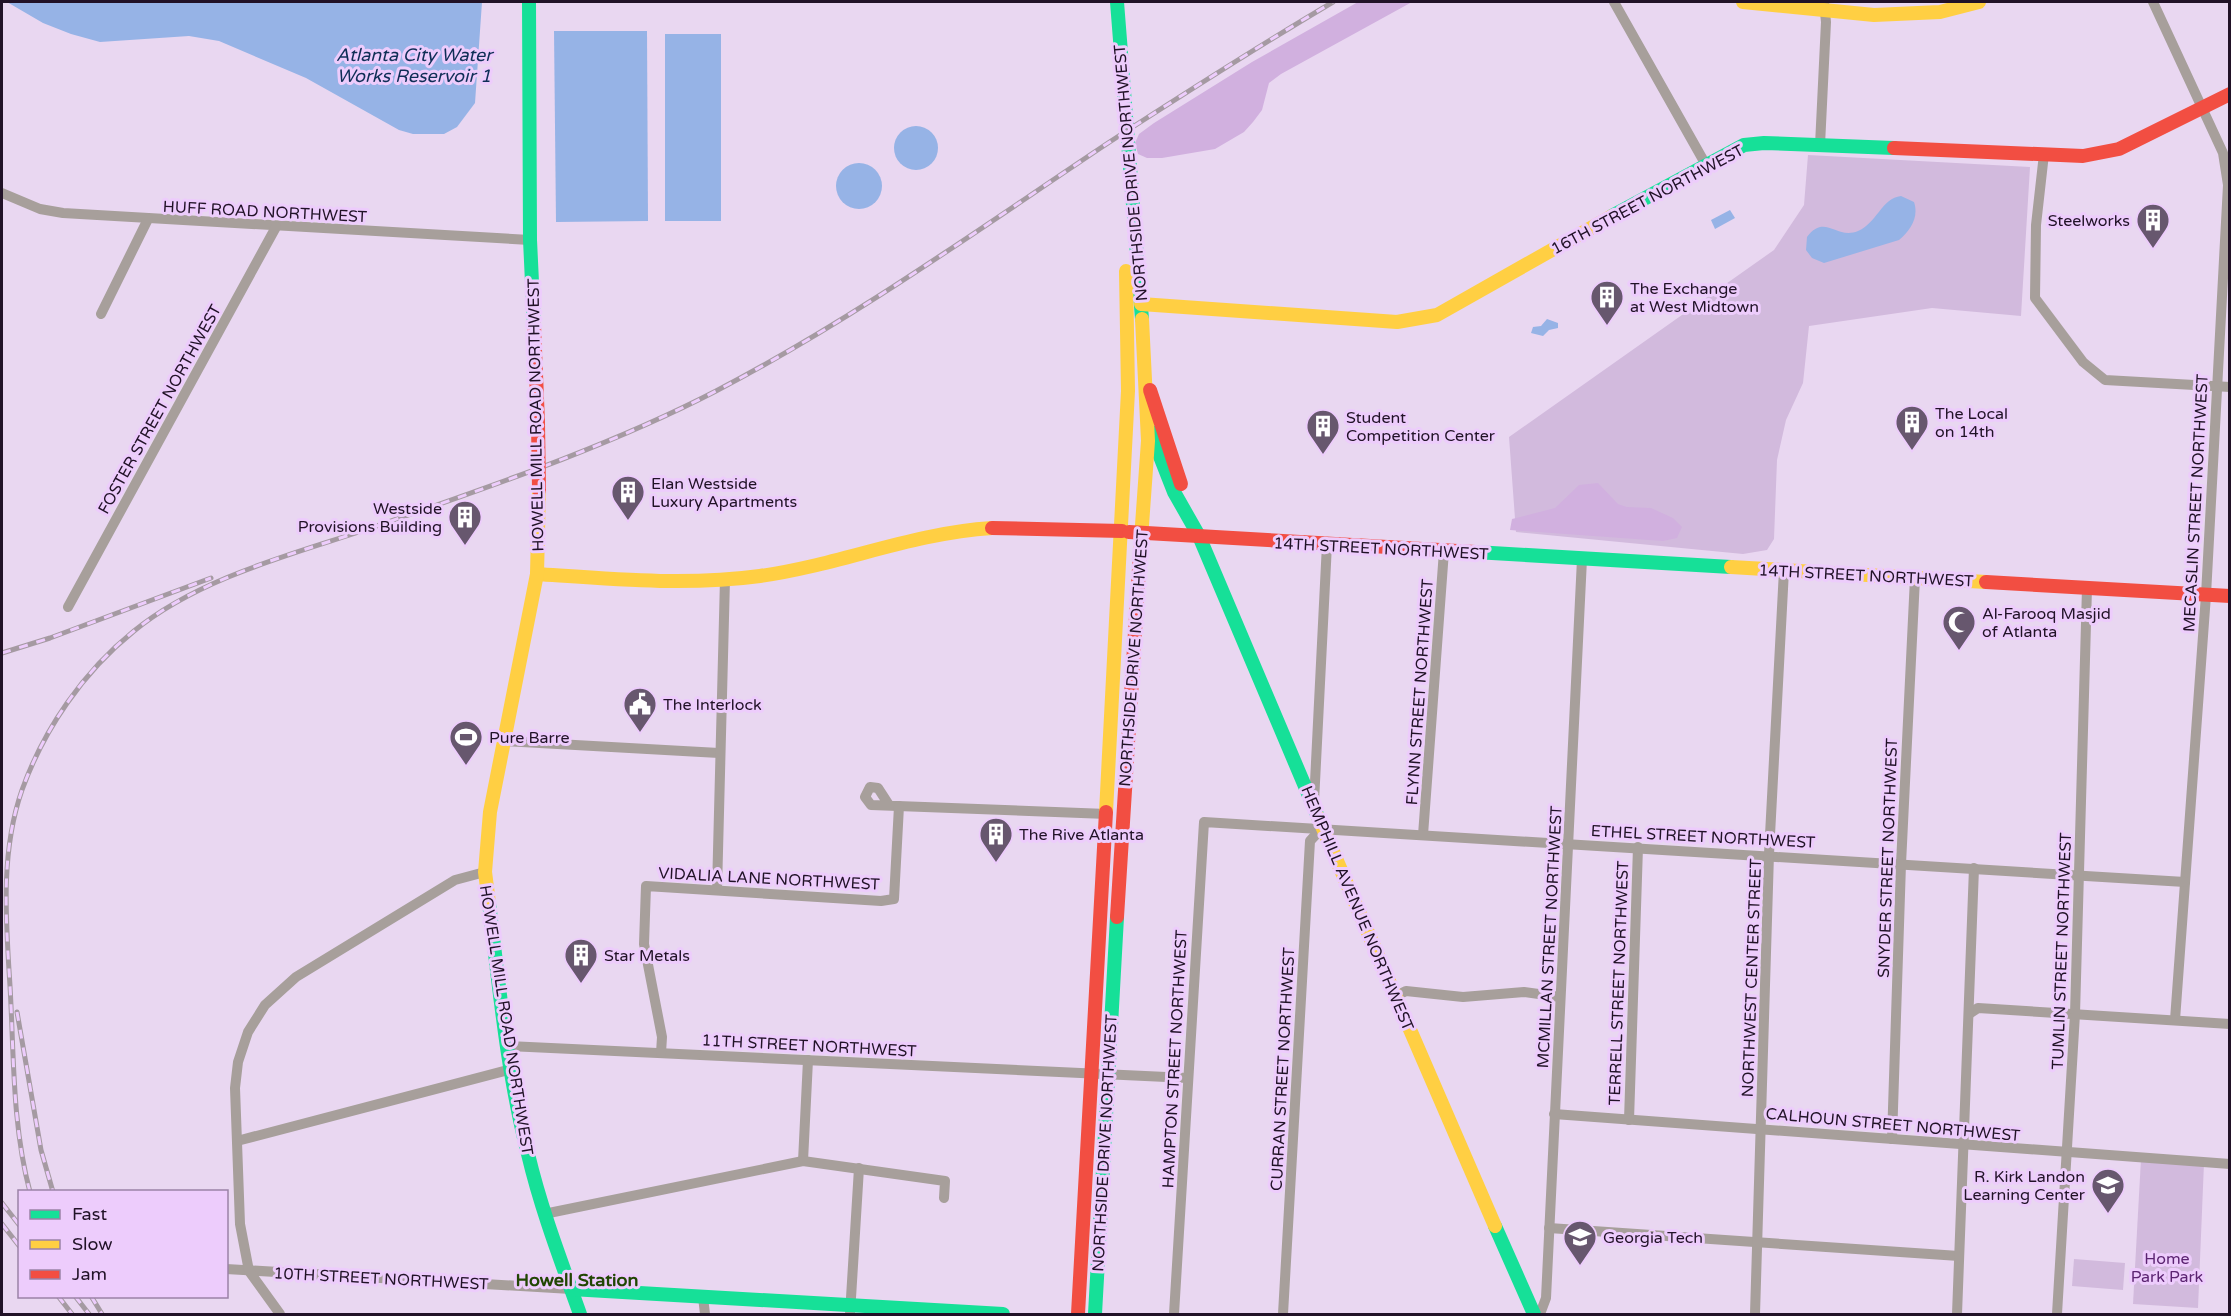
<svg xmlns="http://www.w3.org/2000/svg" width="2231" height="1316" viewBox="0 0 2231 1316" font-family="'Varela Round',sans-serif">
	<rect width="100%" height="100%" fill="#e9d7f1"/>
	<g fill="#d2badd">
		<polygon points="1808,155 2030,167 2021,316 1932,308 1809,326 1803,383 1786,420 1777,460 1774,539 1767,550 1743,554 1516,532 1509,437 1774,250 1804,205"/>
		<polygon points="2141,1159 2204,1163 2198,1308 2133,1304"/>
		<polygon points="2074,1259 2125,1263 2123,1290 2072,1286"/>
	</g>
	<g fill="#d1b0df">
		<polygon points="1358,2 1412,2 1281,74 1269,83 1262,110 1253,122 1244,132 1215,149 1162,158 1147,158 1138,154 1135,143 1139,134 1154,123 1252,62"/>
		<polygon points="1598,483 1618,504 1627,507 1651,508 1673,518 1682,527 1677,538 1663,541 1510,530 1512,519 1555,508 1579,485"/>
	</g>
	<g fill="#96b3e6">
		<polygon points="7,2 482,2 475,103 457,127 444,134 413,134 399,130 306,78 219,41 189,36 100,42 71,34 43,23"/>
		<polygon points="554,31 647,31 648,221 556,222"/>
		<rect x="665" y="34" width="56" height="187"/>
		<circle cx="916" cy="148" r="22"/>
		<circle cx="859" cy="186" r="23"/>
		<path d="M1901 196 1914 202C1919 217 1911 230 1899 240L1824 263 1812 258 1806 250 1807 237C1825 213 1836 240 1858 231 1876 224 1882 198 1901 196Z"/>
		<polygon points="1730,210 1735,218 1715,229 1711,220"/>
		<polygon points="1547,319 1558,323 1558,328 1549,330 1543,336 1531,333 1533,327 1541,326"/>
	</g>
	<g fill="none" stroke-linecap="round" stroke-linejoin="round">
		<g stroke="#a79f9b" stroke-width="10">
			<polyline points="1614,2 1706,165"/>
			<polyline points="2153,2 2223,153 2228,185 2206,595 2175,1020"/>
			<polyline points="1820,145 1826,22 1824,2"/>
			<polyline points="2044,154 2036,225 2035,298 2083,362 2105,380 2230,387"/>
			<polyline points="2,193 40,209 63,213 530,240"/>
			<polyline points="101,314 148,219"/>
			<polyline points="68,607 276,227"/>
			<polyline points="504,741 719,753"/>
			<polyline points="1314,802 1327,544"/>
			<polyline points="889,805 878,788 870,787 865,797 871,805 1107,814"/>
			<polyline points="1423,835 1444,551"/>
			<polyline points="717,890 725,579"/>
			<polyline points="1396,996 1406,991 1463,997 1524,992 1560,997"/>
			<polyline points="1969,1014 1978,1008 2230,1024"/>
			<polyline points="508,1046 1188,1078"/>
			<polyline points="661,1053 662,1037 644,944 646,886 881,901 894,899 899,806"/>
			<polyline points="1554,1114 2230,1164"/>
			<polyline points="1629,1120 1638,847"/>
			<polyline points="1892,1139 1901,864 1915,578"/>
			<polyline points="237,1141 512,1069"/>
			<polyline points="803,1161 808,1060"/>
			<polyline points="544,1214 803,1161 945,1181 944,1198"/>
			<polyline points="1549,1228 1959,1256"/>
			<polyline points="226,1269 571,1289"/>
			<polyline points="703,1297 705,1314"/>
			<polyline points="280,1314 249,1271 240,1224 235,1088 238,1062 248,1032 265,1005 296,977 455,880 485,872"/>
			<polyline points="850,1314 859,1168"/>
			<polyline points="1174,1314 1204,822 2185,882"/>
			<polyline points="1283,1314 1310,841 1321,829"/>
			<polyline points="1540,1314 1546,1298 1582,559"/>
			<polyline points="1755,1314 1769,854 1784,570"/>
			<polyline points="1957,1314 1974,868"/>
			<polyline points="2057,1314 2075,1014 2087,588"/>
		</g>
		<g stroke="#16e098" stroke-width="14">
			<polyline points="529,2 530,240 534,325"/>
			<polyline points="1117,2 1142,319"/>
			<polyline points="1612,216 1744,145 1764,143 1894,148"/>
			<polyline points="1150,431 1174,492 1199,536 1318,817"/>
			<polyline points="1475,552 1731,567"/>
			<path d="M489 903C499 985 507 1073 528 1154 541 1209 561 1261 580 1314"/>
			<polyline points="1495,1226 1534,1314"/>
			<polyline points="571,1289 1003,1314"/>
			<polyline points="1095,1314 1117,917"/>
		</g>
		<g stroke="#ffcf43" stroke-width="14">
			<polyline points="1743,2 1874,15 1940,12 1979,2"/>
			<polyline points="1141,304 1397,322 1437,315 1612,216"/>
			<polyline points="1140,553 1148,441 1142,319"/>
			<polyline points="1731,567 1986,582"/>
			<path d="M537 574C611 579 686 586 760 576 839 565 912 533 992 528"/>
			<polyline points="1106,812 1128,391 1126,271"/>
			<polyline points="1318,817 1495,1226"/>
			<polyline points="489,903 485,872 490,812 537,574 539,490"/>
		</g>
		<g stroke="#f24e42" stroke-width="14">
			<polyline points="1894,148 2083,156 2119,149 2230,94"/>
			<polyline points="534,325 538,423"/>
			<polyline points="1150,390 1181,484"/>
			<polyline points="992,528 1122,531"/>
			<polyline points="1129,532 1475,552"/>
			<polyline points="1986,582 2230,596"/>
			<polyline points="1117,917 1140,553"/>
			<polyline points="1078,1314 1106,812"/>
		</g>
		<defs>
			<g id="rail">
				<polyline points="2,653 50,638 211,578"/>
				<polyline points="17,1012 41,1150 53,1192"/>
				<path d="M30 1192C12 1125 14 1054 10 986 6 921 0 853 22 790 44 729 83 672 134 631 199 578 290 555 368 529 485 488 606 448 716 391 854 319 979 229 1108 143 1182 95 1257 47 1333 2"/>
				<polyline points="2,1203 20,1226"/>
				<polyline points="2,1224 20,1247"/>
				<polyline points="58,1296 72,1314"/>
				<polyline points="75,1296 89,1314"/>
				<polyline points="91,1296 102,1314"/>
			</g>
		</defs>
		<use href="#rail" stroke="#a59aa2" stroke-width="5"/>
		<use href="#rail" stroke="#edccfc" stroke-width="3" stroke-dasharray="9" stroke-linecap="butt"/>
		<polyline stroke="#f24e42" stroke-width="14" points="538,423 539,490"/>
	</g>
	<defs>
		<symbol id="building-pin" viewBox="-11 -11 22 30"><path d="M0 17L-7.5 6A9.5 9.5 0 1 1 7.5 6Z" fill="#67576e" stroke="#edccfc"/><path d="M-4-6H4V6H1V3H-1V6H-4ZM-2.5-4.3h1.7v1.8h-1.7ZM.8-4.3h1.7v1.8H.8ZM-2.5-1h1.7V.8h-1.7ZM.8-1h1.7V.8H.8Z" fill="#fff"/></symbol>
		<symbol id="mosque-pin" viewBox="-11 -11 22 30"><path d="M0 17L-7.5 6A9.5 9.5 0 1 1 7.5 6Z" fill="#67576e" stroke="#edccfc"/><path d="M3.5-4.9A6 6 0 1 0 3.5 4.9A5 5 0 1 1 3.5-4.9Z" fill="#fff"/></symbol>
		<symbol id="civic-pin" viewBox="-11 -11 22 30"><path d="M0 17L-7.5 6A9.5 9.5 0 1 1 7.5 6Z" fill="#67576e" stroke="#edccfc"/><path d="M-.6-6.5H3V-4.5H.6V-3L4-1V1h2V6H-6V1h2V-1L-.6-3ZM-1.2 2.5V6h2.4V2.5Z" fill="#fff"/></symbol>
		<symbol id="stadium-pin" viewBox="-11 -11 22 30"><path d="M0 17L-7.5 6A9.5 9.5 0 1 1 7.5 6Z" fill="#67576e" stroke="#edccfc"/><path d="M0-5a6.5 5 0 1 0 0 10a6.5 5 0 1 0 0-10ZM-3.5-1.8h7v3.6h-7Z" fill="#fff"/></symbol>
		<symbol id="school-pin" viewBox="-11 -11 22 30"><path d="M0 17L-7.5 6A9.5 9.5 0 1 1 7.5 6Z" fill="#67576e" stroke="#edccfc"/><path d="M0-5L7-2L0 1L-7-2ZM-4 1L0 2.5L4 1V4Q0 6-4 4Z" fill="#fff"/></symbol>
		<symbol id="university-pin" viewBox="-11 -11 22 30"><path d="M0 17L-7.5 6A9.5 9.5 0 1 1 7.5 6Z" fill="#67576e" stroke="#edccfc"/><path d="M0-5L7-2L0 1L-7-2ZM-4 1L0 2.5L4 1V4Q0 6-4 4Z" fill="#fff"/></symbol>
	</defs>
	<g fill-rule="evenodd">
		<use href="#building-pin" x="2134" y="201" width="38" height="52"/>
		<use href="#building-pin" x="1588" y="278" width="38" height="52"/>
		<use href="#building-pin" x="1893" y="403" width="38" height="52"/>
		<use href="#building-pin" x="1304" y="407" width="38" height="52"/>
		<use href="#building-pin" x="609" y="473" width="38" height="52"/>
		<use href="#building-pin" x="446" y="498" width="38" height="52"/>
		<use href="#mosque-pin" x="1940" y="603" width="38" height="52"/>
		<use href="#civic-pin" x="621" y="685" width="38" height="52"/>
		<use href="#stadium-pin" x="447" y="718" width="38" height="52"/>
		<use href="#building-pin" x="977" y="815" width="38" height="52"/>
		<use href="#building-pin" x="562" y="936" width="38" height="52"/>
		<use href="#school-pin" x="2089" y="1166" width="38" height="52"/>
		<use href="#university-pin" x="1561" y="1218" width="38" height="52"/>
	</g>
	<g text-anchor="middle" stroke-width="6" stroke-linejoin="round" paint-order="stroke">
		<g font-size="16" fill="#211227" stroke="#edccfc">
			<text transform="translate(1130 173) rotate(-95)" y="6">NORTHSIDE DRIVE NORTHWEST</text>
			<text transform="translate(1647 199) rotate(-28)" y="6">16TH STREET NORTHWEST</text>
			<text transform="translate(265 211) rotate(3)" y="6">HUFF ROAD NORTHWEST</text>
			<text transform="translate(159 409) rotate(-61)" y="6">FOSTER STREET NORTHWEST</text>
			<text transform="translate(535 415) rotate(-91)" y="6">HOWELL MILL ROAD NORTHWEST</text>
			<text transform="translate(2195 503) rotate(-87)" y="6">MECASLIN STREET NORTHWEST</text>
			<text transform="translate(1381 548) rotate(3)" y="6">14TH STREET NORTHWEST</text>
			<text transform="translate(1866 575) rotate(3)" y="6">14TH STREET NORTHWEST</text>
			<text transform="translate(1133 658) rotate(-86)" y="6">NORTHSIDE DRIVE NORTHWEST</text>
			<text transform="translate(1419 692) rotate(-86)" y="6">FLYNN STREET NORTHWEST</text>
			<text transform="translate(1703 836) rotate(3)" y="6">ETHEL STREET NORTHWEST</text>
			<text transform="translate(1887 858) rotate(-88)" y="6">SNYDER STREET NORTHWEST</text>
			<text transform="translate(769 878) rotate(3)" y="6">VIDALIA LANE NORTHWEST</text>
			<text transform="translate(1358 908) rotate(67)" y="6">HEMPHILL AVENUE NORTHWEST</text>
			<text transform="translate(1549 937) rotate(-87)" y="6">MCMILLAN STREET NORTHWEST</text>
			<text transform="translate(2061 951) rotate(-88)" y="6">TUMLIN STREET NORTHWEST</text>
			<text transform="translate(1751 978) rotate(-88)" y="6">NORTHWEST CENTER STREET</text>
			<text transform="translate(1618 983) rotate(-88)" y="6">TERRELL STREET NORTHWEST</text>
			<text transform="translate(507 1020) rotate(81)" y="6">HOWELL MILL ROAD NORTHWEST</text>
			<text transform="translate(809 1045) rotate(3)" y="6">11TH STREET NORTHWEST</text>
			<text transform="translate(1174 1059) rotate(-87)" y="6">HAMPTON STREET NORTHWEST</text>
			<text transform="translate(1282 1069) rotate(-87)" y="6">CURRAN STREET NORTHWEST</text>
			<text transform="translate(1893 1124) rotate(5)" y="6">CALHOUN STREET NORTHWEST</text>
			<text transform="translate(1104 1143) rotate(-87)" y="6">NORTHSIDE DRIVE NORTHWEST</text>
			<text transform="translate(381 1278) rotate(3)" y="6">10TH STREET NORTHWEST</text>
		</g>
		<g font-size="16" fill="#211227" stroke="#edccfc" text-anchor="start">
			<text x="2130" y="226" text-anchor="end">Steelworks</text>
			<text x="1630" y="294">The Exchange<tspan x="1630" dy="18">at West Midtown</tspan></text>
			<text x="1935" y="419">The Local<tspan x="1935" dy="18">on 14th</tspan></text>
			<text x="1346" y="423">Student<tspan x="1346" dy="18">Competition Center</tspan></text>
			<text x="651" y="489">Elan Westside<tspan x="651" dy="18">Luxury Apartments</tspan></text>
			<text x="442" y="514" text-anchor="end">Westside<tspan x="442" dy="18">Provisions Building</tspan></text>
			<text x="1982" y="619">Al-Farooq Masjid<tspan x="1982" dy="18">of Atlanta</tspan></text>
			<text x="663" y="710">The Interlock</text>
			<text x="489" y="743">Pure Barre</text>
			<text x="1019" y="840">The Rive Atlanta</text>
			<text x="604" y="961">Star Metals</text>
			<text x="2085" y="1182" text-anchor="end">R. Kirk Landon<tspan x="2085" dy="18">Learning Center</tspan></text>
			<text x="1603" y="1243">Georgia Tech</text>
		</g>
		<g font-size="16" fill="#5b2371" stroke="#edccfc">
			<text x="2167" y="1264">Home<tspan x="2167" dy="18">Park Park</tspan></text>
		</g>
		<g font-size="18" font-style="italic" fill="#0e2e56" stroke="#edccfc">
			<text x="414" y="61">Atlanta City Water<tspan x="414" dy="21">Works Reservoir 1</tspan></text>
		</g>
		<g font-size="18" font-weight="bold" fill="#214603" stroke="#edccfc">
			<text x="577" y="1286">Howell Station</text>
		</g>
	</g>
	<rect width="2231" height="1316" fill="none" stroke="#211227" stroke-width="6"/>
	<rect x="18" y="1190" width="210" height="108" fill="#edccfc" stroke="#9b82a7" stroke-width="1.5"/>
	<rect x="30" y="1210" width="30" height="9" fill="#16e098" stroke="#9b82a7" stroke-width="1.5"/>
	<text x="72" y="1220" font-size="18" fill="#211227">Fast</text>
	<rect x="30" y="1240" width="30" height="9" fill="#ffcf43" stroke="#9b82a7" stroke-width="1.5"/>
	<text x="72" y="1250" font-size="18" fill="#211227">Slow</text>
	<rect x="30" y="1270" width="30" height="9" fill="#f24e42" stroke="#9b82a7" stroke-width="1.5"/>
	<text x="72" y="1280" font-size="18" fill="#211227">Jam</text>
</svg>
